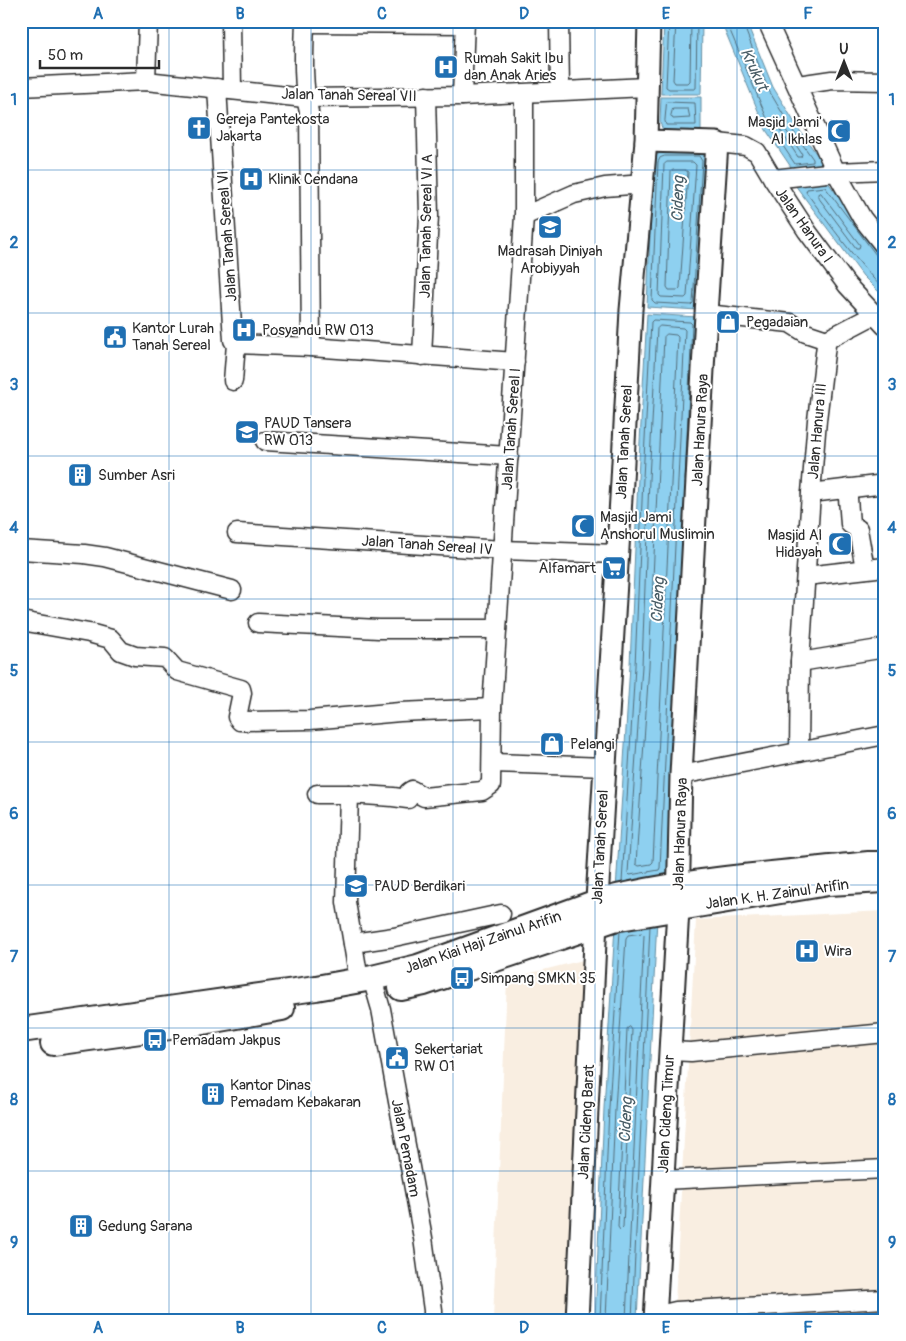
<svg xmlns="http://www.w3.org/2000/svg" width="906" height="1341" viewBox="0 0 906 1341" font-family="Pangolin,sans-serif">
	<rect width="100%" height="100%" fill="#fff"/>
	<filter id="ink" filterUnits="userSpaceOnUse"><feTurbulence type="fractalNoise" baseFrequency=".02" numOctaves="2"/><feDisplacementMap in="SourceGraphic" scale="10" xChannelSelector="R" yChannelSelector="G"/><feConvolveMatrix kernelMatrix="1 2 1 2 8 2 1 2 1" color-interpolation-filters="sRGB"/></filter>
	<g filter="url(#ink)">
		<g fill="#f9eee1">
			<polygon points="885,911 885,1320 674,1320 696,920"/>
			<polygon points="591,958 571,1320 493,1320 507,979"/>
		</g>
		<g fill="#8ed0f0" stroke="#668ea1">
			<polygon points="664,21 702,21 701,94 661,94"/>
			<polygon points="721,21 746,21 773,87 798,128 825,166 793,170 766,130"/>
			<polygon points="661,97 701,97 701,131 663,130 660,123"/>
			<polygon points="663,151 701,151 706,156 698,310 647,307 653,160 657,155"/>
			<polygon points="827,181 885,259 885,298 863,276 795,185"/>
			<polygon points="647,314 697,317 671,880 616,890 630,665 638,478"/>
			<polygon points="657,919 637,1320 595,1320 604,1108 615,926"/>
		</g>
		<g fill="none" stroke-linecap="round" stroke-linejoin="round">
			<g stroke="#536d7a" stroke-width="1">
				<polyline points="669,21 666,87 669,89 694,89 696,88 697,21"/>
				<polyline points="676,21 673,80 675,83 688,83 690,81 691,21"/>
				<polyline points="726,21 771,128 795,164 813,162 813,159 793,131 768,89 742,21"/>
				<polygon points="667,102 695,103 696,125 666,125 665,121"/>
				<polygon points="673,109 688,109 690,118 673,119 671,116"/>
				<polygon points="777,119 779,120 802,154 801,157 798,157 775,122"/>
				<polygon points="665,156 699,156 702,161 693,303 691,305 655,303 652,300 658,162 660,158"/>
				<polygon points="667,162 693,162 696,165 687,296 685,298 661,297 659,295 664,165"/>
				<polygon points="673,170 685,170 688,172 680,288 678,290 669,290 667,287 671,172"/>
				<polygon points="821,193 860,245 859,248 856,248 818,197 818,194"/>
				<path d="M885 262 879 259 825 187 807 189 806 192C831 226 856 261 885 291"/>
				<polygon points="660,326 683,328 685,330 660,868 659,870 630,875 628,873 642,666 649,479 657,329"/>
				<polygon points="667,334 676,335 678,337 653,862 651,864 639,866 636,864 649,666 664,337"/>
				<polyline points="622,883 635,666 643,478 651,322 653,320 690,322 692,324 685,480"/>
				<polygon points="630,1027 632,1030 623,1227 620,1230 618,1227 627,1029"/>
				<polyline points="600,1320 609,1108 620,931"/>
				<polyline points="606,1320 615,1109 626,938 628,935 642,933 644,935 626,1320"/>
				<polyline points="632,1320 650,926"/>
			</g>
			<defs>
				<g id="minor">
					<polyline points="231,21 232,90"/>
					<path d="M305 21C304 52 302 83 309 112L311 347"/>
					<polyline points="559,21 560,90"/>
					<polyline points="767,21 836,172 862,218 885,247"/>
					<polyline points="305,23 465,24"/>
					<polyline points="146,81 148,21"/>
					<polyline points="798,85 832,80 885,81"/>
					<polyline points="21,87 146,81 305,98 462,96 646,87"/>
					<polyline points="217,88 233,340 236,344 311,347 515,362"/>
					<polyline points="462,96 465,21"/>
					<polyline points="717,143 746,146 757,152 773,179 807,231 847,285 885,326"/>
					<polyline points="773,179 836,172 885,170"/>
					<polyline points="524,216 574,194 605,187 643,184"/>
					<polyline points="706,314 790,323 806,333 827,340"/>
					<polyline points="422,356 429,216 426,96"/>
					<polyline points="233,381 236,344"/>
					<polyline points="265,441 509,456"/>
					<polyline points="848,488 848,498 850,524 858,529 865,569"/>
					<polyline points="811,493 885,484"/>
					<polyline points="237,533 502,550 617,554"/>
					<polyline points="21,550 84,554 105,557 232,590"/>
					<polyline points="806,576 885,567"/>
					<polyline points="21,621 89,633 111,639 121,651 135,656 165,658 177,671 241,689 242,693 237,717 240,721 310,720 400,712 492,708"/>
					<polyline points="258,623 379,629 497,629"/>
					<polyline points="800,662 885,648"/>
					<polyline points="799,752 800,662 811,493 817,420 826,345 827,340 832,337 874,315"/>
					<polyline points="492,763 605,767"/>
					<polyline points="681,775 885,735"/>
					<polyline points="317,794 349,794"/>
					<polyline points="353,943 394,937 501,914"/>
					<polyline points="372,978 381,1009 423,1238 433,1310 433,1320"/>
					<polyline points="359,980 346,902 349,794 393,797 408,799 409,792 412,790 424,797 482,791 491,785 492,708 524,216 524,94"/>
					<polyline points="670,1051 691,1052 885,1033"/>
					<polyline points="663,1180 885,1169"/>
					<polyline points="655,1316 676,1311 885,1299"/>
				</g>
				<g id="tertiary">
					<polyline points="646,141 717,143 706,314 681,775 678,909 655,1320"/>
					<polyline points="577,1320 597,900 622,481 631,310 646,141 649,21"/>
				</g>
				<g id="secondary">
					<polyline points="401,988 424,983 614,919 828,883 885,880"/>
					<path d="M21 1030 316 988 372 978 418 967 597 902C685 879 778 874 869 864H885"/>
					<polyline points="53,1043 192,1024 282,1008"/>
				</g>
			</defs>
			<use href="#minor" stroke="#2b2b2b" stroke-width="21"/>
			<use href="#tertiary" stroke="#2b2b2b" stroke-width="25"/>
			<use href="#secondary" stroke="#2b2b2b" stroke-width="28"/>
			<use href="#minor" stroke="#fff" stroke-width="18"/>
			<use href="#tertiary" stroke="#fff" stroke-width="21"/>
			<use href="#secondary" stroke="#fff" stroke-width="24"/>
		</g>
	</g>
	<path fill="none" stroke="#1f6fb2" stroke-width="1" stroke-opacity="0.55" d="M169 21V1320M311 21V1320M453 21V1320M595 21V1320M737 21V1320M21 170H885M21 313H885M21 456H885M21 599H885M21 742H885M21 885H885M21 1028H885M21 1171H885"/>
	<defs>
		<symbol id="hospital-square" viewBox="-11 -11 22 22"><rect x="-9" y="-9" width="18" height="18" rx="4" fill="#1f6fb2" stroke="#fff"/><path d="M-5-5h3v3.5h4V-5h3V5h-3V1.5h-4V5h-3Z" fill="#fff"/></symbol>
		<symbol id="church-square" viewBox="-11 -11 22 22"><rect x="-9" y="-9" width="18" height="18" rx="4" fill="#1f6fb2" stroke="#fff"/><path d="M-1.2-6h2.4v3.5h3.3v2.4h-3.3V6h-2.4V-.1h-3.3v-2.4h3.3Z" fill="#fff"/></symbol>
		<symbol id="mosque-square" viewBox="-11 -11 22 22"><rect x="-9" y="-9" width="18" height="18" rx="4" fill="#1f6fb2" stroke="#fff"/><path d="M3.5-4.9A6 6 0 1 0 3.5 4.9A5 5 0 1 1 3.5-4.9Z" fill="#fff"/></symbol>
		<symbol id="school-square" viewBox="-11 -11 22 22"><rect x="-9" y="-9" width="18" height="18" rx="4" fill="#1f6fb2" stroke="#fff"/><path d="M0-5L7-2L0 1L-7-2ZM-4 1L0 2.5L4 1V4Q0 6-4 4Z" fill="#fff"/></symbol>
		<symbol id="shop-square" viewBox="-11 -11 22 22"><rect x="-9" y="-9" width="18" height="18" rx="4" fill="#1f6fb2" stroke="#fff"/><path d="M-5-2.5h2.3a2.7 3.5 0 0 1 5.4 0H5L5.5 6h-11ZM-1.5-2.5h3a1.5 2.3 0 0 0-3 0Z" fill="#fff"/></symbol>
		<symbol id="civic-square" viewBox="-11 -11 22 22"><rect x="-9" y="-9" width="18" height="18" rx="4" fill="#1f6fb2" stroke="#fff"/><path d="M-.6-6.5H3V-4.5H.6V-3L4-1V1h2V6H-6V1h2V-1L-.6-3ZM-1.2 2.5V6h2.4V2.5Z" fill="#fff"/></symbol>
		<symbol id="building-square" viewBox="-11 -11 22 22"><rect x="-9" y="-9" width="18" height="18" rx="4" fill="#1f6fb2" stroke="#fff"/><path d="M-4-6H4V6H1V3H-1V6H-4ZM-2.5-4.3h1.7v1.8h-1.7ZM.8-4.3h1.7v1.8H.8ZM-2.5-1h1.7V.8h-1.7ZM.8-1h1.7V.8H.8Z" fill="#fff"/></symbol>
		<symbol id="supermarket-square" viewBox="-11 -11 22 22"><rect x="-9" y="-9" width="18" height="18" rx="4" fill="#1f6fb2" stroke="#fff"/><path d="M-6-5.5h2.5l.6 2H6L4.5 2H-2.5L-4.4-4H-6ZM-1.5 3.2a1.3 1.3 0 1 0 .1 0ZM3 3.2a1.3 1.3 0 1 0 .1 0Z" fill="#fff"/></symbol>
		<symbol id="bus-square" viewBox="-11 -11 22 22"><rect x="-9" y="-9" width="18" height="18" rx="4" fill="#1f6fb2" stroke="#fff"/><path d="M-5-6H5V4H4V6H2V4H-2V6H-4V4H-5ZM-3.5-4V0h7V-4ZM-3.5 1.2v1.5H-2V1.2ZM2 1.2v1.5H3.5V1.2Z" fill="#fff"/></symbol>
	</defs>
	<g fill-rule="evenodd">
		<use href="#hospital-square" x="432" y="53" width="28" height="28"/>
		<use href="#church-square" x="185" y="114" width="28" height="28"/>
		<use href="#mosque-square" x="825" y="117" width="28" height="28"/>
		<use href="#hospital-square" x="237" y="165" width="28" height="28"/>
		<use href="#school-square" x="536" y="213" width="28" height="28"/>
		<use href="#shop-square" x="714" y="308" width="28" height="28"/>
		<use href="#hospital-square" x="230" y="316" width="28" height="28"/>
		<use href="#civic-square" x="101" y="323" width="28" height="28"/>
		<use href="#school-square" x="233" y="418" width="28" height="28"/>
		<use href="#building-square" x="66" y="461" width="28" height="28"/>
		<use href="#mosque-square" x="569" y="512" width="28" height="28"/>
		<use href="#mosque-square" x="826" y="530" width="28" height="28"/>
		<use href="#supermarket-square" x="600" y="554" width="28" height="28"/>
		<use href="#shop-square" x="538" y="730" width="28" height="28"/>
		<use href="#school-square" x="342" y="872" width="28" height="28"/>
		<use href="#hospital-square" x="793" y="937" width="28" height="28"/>
		<use href="#bus-square" x="448" y="964" width="28" height="28"/>
		<use href="#bus-square" x="141" y="1026" width="28" height="28"/>
		<use href="#civic-square" x="383" y="1044" width="28" height="28"/>
		<use href="#building-square" x="199" y="1080" width="28" height="28"/>
		<use href="#building-square" x="67" y="1212" width="28" height="28"/>
	</g>
	<g text-anchor="middle" stroke-width="4" stroke-linejoin="round" paint-order="stroke">
		<g font-size="15" fill="#2b2b2b" stroke="#fff" text-anchor="start">
			<text x="464" y="63">Rumah Sakit Ibu<tspan x="464" dy="17">dan Anak Aries</tspan></text>
			<text x="216" y="124">Gereja Pantekosta<tspan x="216" dy="17">Jakarta</tspan></text>
			<text x="822" y="127" text-anchor="end">Masjid Jami'<tspan x="822" dy="17">Al Ikhlas</tspan></text>
			<text x="268" y="184">Klinik Cendana</text>
			<text x="550" y="256" text-anchor="middle">Madrasah Diniyah<tspan x="550" dy="17">Arobiyyah</tspan></text>
			<text x="746" y="327">Pegadaian</text>
			<text x="132" y="333">Kantor Lurah<tspan x="132" dy="17">Tanah Sereal</tspan></text>
			<text x="262" y="335">Posyandu RW 013</text>
			<text x="264" y="428">PAUD Tansera<tspan x="264" dy="17">RW 013</tspan></text>
			<text x="98" y="480">Sumber Asri</text>
			<text x="600" y="522">Masjid Jami<tspan x="600" dy="17">Anshorul Muslimin</tspan></text>
			<text x="822" y="540" text-anchor="end">Masjid Al<tspan x="822" dy="17">Hidayah</tspan></text>
			<text x="596" y="573" text-anchor="end">Alfamart</text>
			<text x="570" y="749">Pelangi</text>
			<text x="374" y="891">PAUD Berdikari</text>
			<text x="824" y="956">Wira</text>
			<text x="480" y="983">Simpang SMKN 35</text>
			<text x="172" y="1045">Pemadam Jakpus</text>
			<text x="414" y="1054">Sekertariat<tspan x="414" dy="17">RW 01</tspan></text>
			<text x="230" y="1090">Kantor Dinas<tspan x="230" dy="17">Pemadam Kebakaran</tspan></text>
			<text x="98" y="1231">Gedung Sarana</text>
		</g>
		<g font-size="15" fill="#2b2b2b" stroke="#fff">
			<text transform="translate(349 95) rotate(1)" y="5">Jalan Tanah Sereal VII</text>
			<text transform="translate(804 225) rotate(55)" y="5">Jalan Hanura I</text>
			<text transform="translate(426 226) rotate(-89)" y="5">Jalan Tanah Sereal VI A</text>
			<text transform="translate(227 236) rotate(-94)" y="5">Jalan Tanah Sereal VI</text>
			<text transform="translate(511 429) rotate(-86)" y="5">Jalan Tanah Sereal I</text>
			<text transform="translate(700 430) rotate(-87)" y="5">Jalan Hanura Raya</text>
			<text transform="translate(817 431) rotate(-85)" y="5">Jalan Hanura III</text>
			<text transform="translate(624 442) rotate(-87)" y="5">Jalan Tanah Sereal</text>
			<text transform="translate(427 545) rotate(4)" y="5">Jalan Tanah Sereal IV</text>
			<text transform="translate(680 834) rotate(-88)" y="5">Jalan Hanura Raya</text>
			<text transform="translate(600 847) rotate(-87)" y="5">Jalan Tanah Sereal</text>
			<text transform="translate(777 894) rotate(-8)" y="5">Jalan K. H. Zainul Arifin</text>
			<text transform="translate(483 942) rotate(-19)" y="5">Jalan Kiai Haji Zainul Arifin</text>
			<text transform="translate(666 1114) rotate(-87)" y="5">Jalan Cideng Timur</text>
			<text transform="translate(586 1122) rotate(-87)" y="5">Jalan Cideng Barat</text>
			<text transform="translate(406 1148) rotate(79)" y="5">Jalan Pemadam</text>
		</g>
		<g font-size="16" font-style="italic" fill="#495d66" stroke="#fff">
			<text transform="translate(755 69) rotate(65)" y="6">Krukut</text>
			<text transform="translate(677 199) rotate(-88)" y="6">Cideng</text>
			<text transform="translate(657 600) rotate(-87)" y="6">Cideng</text>
			<text transform="translate(625 1120) rotate(-87)" y="6">Cideng</text>
		</g>
	</g>
	<rect width="906" height="1341" fill="none" stroke="#fff" stroke-width="55"/>
	<g transform="translate(844 62)" stroke="#ffffff" stroke-width="4" paint-order="stroke">
	<path d="M0-4L9 19L0 12L-9 19Z" fill="#2b2b2b"/>
	<text y="-8" font-size="14" font-weight="bold" text-anchor="middle" fill="#2b2b2b">U</text>
	</g>
	<path d="M40 60v8h119v-8" fill="none" stroke="#2b2b2b" stroke-width="2.5"/>
	<text x="48" y="60" font-size="15" fill="#2b2b2b" stroke="#ffffff" stroke-width="4" paint-order="stroke">50 m</text>
	<rect x="28" y="28" width="850" height="1286" fill="none" stroke="#1f6fb2" stroke-width="2"/>
	<g font-size="16" text-anchor="middle" font-weight="bold" fill="#1f6fb2">
		<text x="98" y="19">A</text>
		<text x="240" y="19">B</text>
		<text x="382" y="19">C</text>
		<text x="524" y="19">D</text>
		<text x="666" y="19">E</text>
		<text x="808" y="19">F</text>
		<text x="14" y="105">1</text>
		<text x="892" y="105">1</text>
		<text x="14" y="248">2</text>
		<text x="892" y="248">2</text>
		<text x="14" y="390">3</text>
		<text x="892" y="390">3</text>
		<text x="14" y="533">4</text>
		<text x="892" y="533">4</text>
		<text x="14" y="676">5</text>
		<text x="892" y="676">5</text>
		<text x="14" y="819">6</text>
		<text x="892" y="819">6</text>
		<text x="14" y="962">7</text>
		<text x="892" y="962">7</text>
		<text x="14" y="1105">8</text>
		<text x="892" y="1105">8</text>
		<text x="14" y="1248">9</text>
		<text x="892" y="1248">9</text>
		<text x="98" y="1333">A</text>
		<text x="240" y="1333">B</text>
		<text x="382" y="1333">C</text>
		<text x="524" y="1333">D</text>
		<text x="666" y="1333">E</text>
		<text x="808" y="1333">F</text>
	</g>
</svg>
